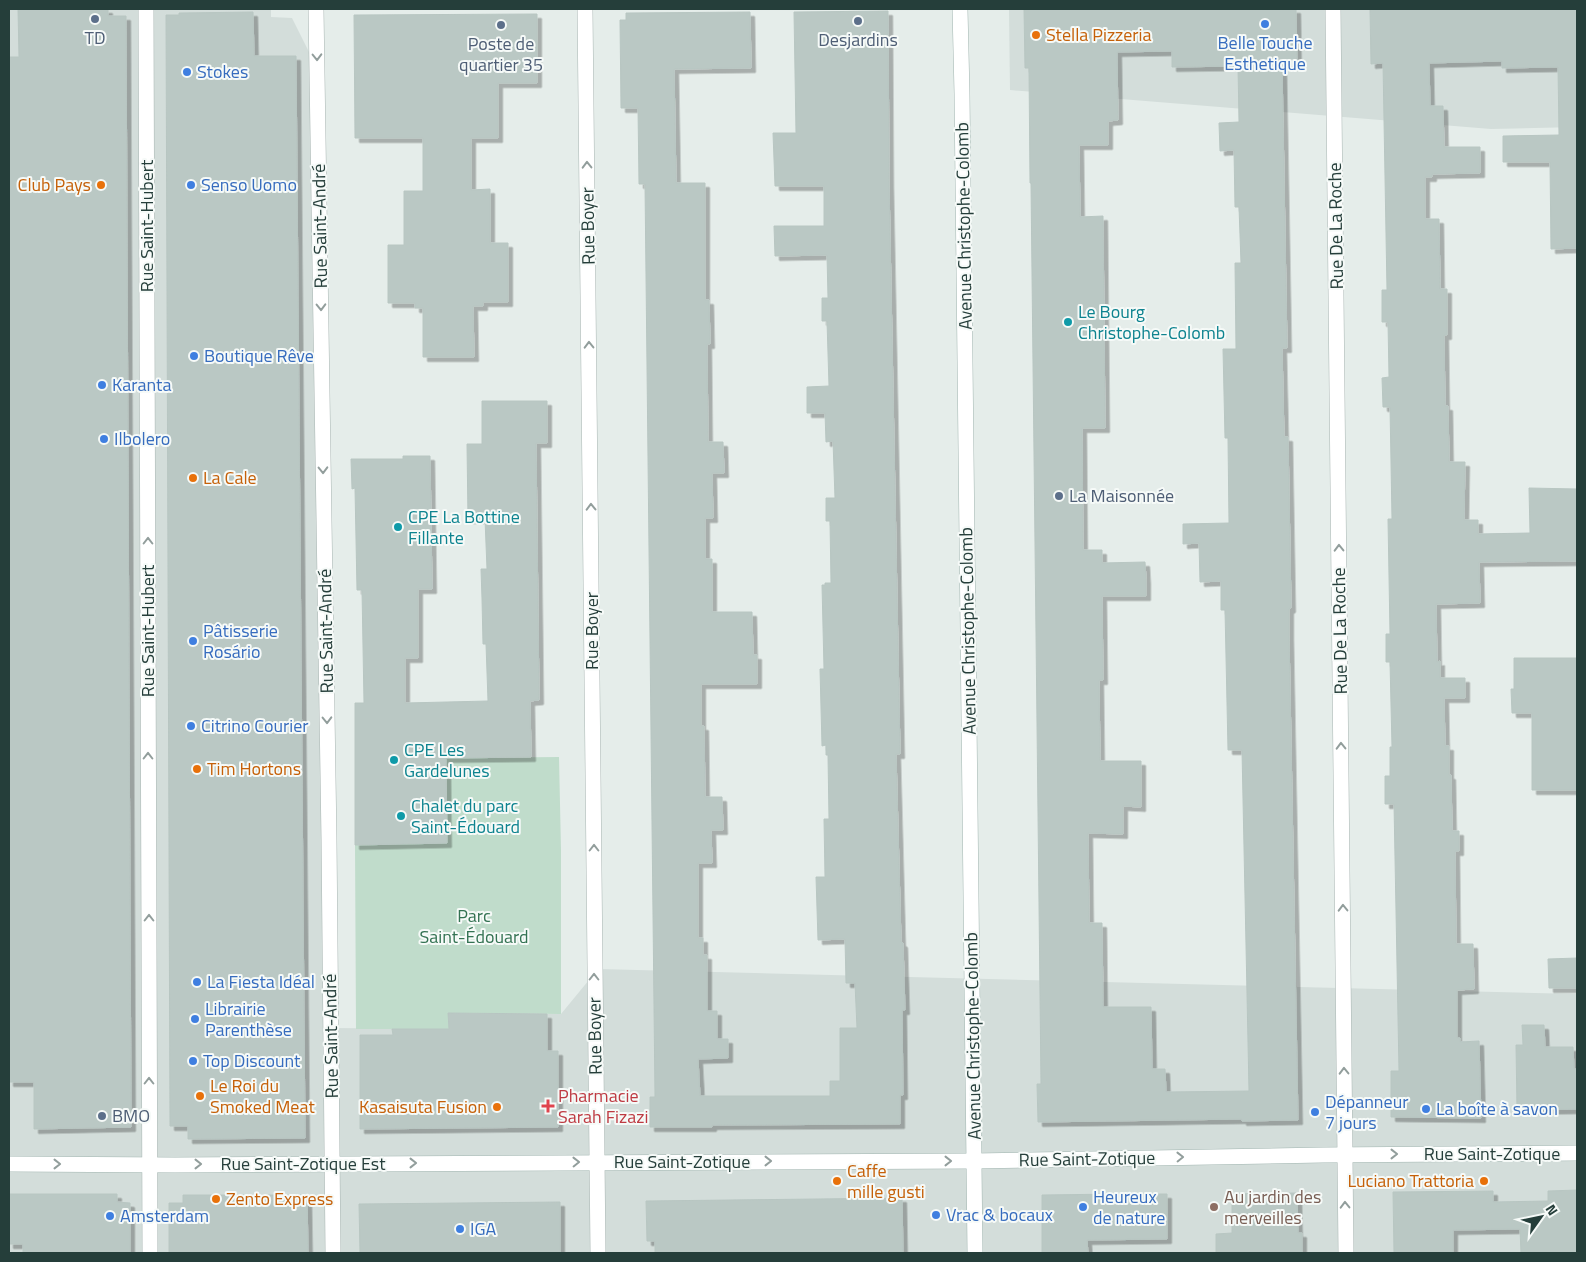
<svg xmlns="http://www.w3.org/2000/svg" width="1586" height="1262" viewBox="0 0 1586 1262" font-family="'Titillium Web',sans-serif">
	<defs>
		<filter id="shadow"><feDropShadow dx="4.5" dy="4.5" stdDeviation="0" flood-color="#0004"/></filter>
	</defs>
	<rect width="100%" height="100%" fill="#e5edea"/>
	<g fill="#d3ddda">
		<polygon points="9,9 271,9 271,17 292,18 317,68 331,1028 448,1029 448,1013 561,1014 598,969 1577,994 1577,1253 9,1253"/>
		<polygon points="1009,9 1577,9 1577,127 1491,129 1010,90"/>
	</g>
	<polygon fill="#c0dccb" points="559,757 561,850 561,1014 449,1013 449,1029 356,1029 355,845 447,843 446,758"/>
	<g fill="#bac8c4" stroke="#b8c6c2" fill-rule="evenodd" filter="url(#shadow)">
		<polygon points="18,9 108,9 108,16 126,16 131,1127 34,1129 34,1082 9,1082 9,57 19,57"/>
		<path d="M1024 9H1296L1297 65H1282L1287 348H1282L1284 437H1288L1291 608 1289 609V636L1298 1120 1242 1121V1119L1038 1122 1037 1084H1041L1031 183H1030L1029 68H1025ZM1172 51V67L1238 66 1239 122 1219 123 1220 151 1234 150 1235 207H1239L1241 263H1235L1236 349H1223L1225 438H1228L1229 523 1183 524V544L1199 543 1200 582 1221 581V610H1225L1228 750H1242L1249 1091 1166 1092 1165 1069H1152L1151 1007H1103L1102 923H1089L1088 833 1123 834V806L1141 807V761H1100L1099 680H1103L1102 596H1146V579L1145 562 1102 563V550H1083L1082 428H1105L1103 216 1080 217 1079 145H1108V121L1118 120 1117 52Z"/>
		<polygon points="1370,9 1577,9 1577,248 1551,249 1550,162 1503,162 1503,136 1559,135 1558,67 1502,68 1502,61 1429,63 1430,106 1443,106 1444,147 1480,147 1480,173 1432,174 1432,177 1425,177 1425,219 1439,219 1440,289 1447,289 1447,335 1444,335 1445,406 1448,406 1449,462 1465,462 1464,520 1478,520 1478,534 1530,533 1529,488 1577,489 1577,561 1479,562 1480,603 1436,604 1437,662 1440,661 1440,678 1465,678 1465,698 1444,698 1445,746 1449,746 1449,775 1451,775 1452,831 1459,831 1459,851 1455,851 1456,944 1473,944 1474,989 1457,990 1457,1038 1460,1038 1460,1042 1479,1041 1481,1118 1391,1117 1391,1071 1399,1071 1394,804 1385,804 1385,776 1390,776 1390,747 1392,747 1390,662 1386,662 1386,634 1390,634 1388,519 1392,519 1391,462 1390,407 1383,407 1382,378 1389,377 1388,322 1382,322 1382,290 1387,290 1383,63 1371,64"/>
		<polygon points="888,11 889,184 900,754 896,754 901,942 903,943 905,1010 902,1010 903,1095 900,1095 900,1124 712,1125 712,1127 650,1127 650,1097 655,1097 645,184 639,184 638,108 621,108 620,20 626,20 626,13 750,12 751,68 674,69 676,183 705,183 705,300 709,300 710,344 707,344 708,442 723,442 724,473 712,473 713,518 705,518 705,559 712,559 712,612 752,612 753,655 757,655 757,684 701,684 701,726 704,726 705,797 722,797 723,830 711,830 712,863 698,863 698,938 703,938 703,955 707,955 707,1011 717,1011 717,1039 728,1039 728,1058 698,1059 700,1096 830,1096 830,1081 840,1081 840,1028 857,1028 855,983 846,983 845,939 818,940 816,877 825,877 824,819 829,819 828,755 826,755 826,745 822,746 820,669 824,669 822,585 825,585 825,583 831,583 830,521 826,521 826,498 835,498 833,441 826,442 825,413 807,413 807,387 829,386 827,321 822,321 822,298 828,298 827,255 775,256 774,226 824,226 824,186 775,186 773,133 796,133 794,12"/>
		<polygon points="253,12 254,56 296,56 305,1138 188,1139 188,1126 170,1126 166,15 179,15 179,13"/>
		<polygon points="537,14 537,83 498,83 498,138 471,138 471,190 490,189 490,243 508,243 508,302 483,302 483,306 473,306 474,357 423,357 423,308 415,308 415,303 388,303 388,245 404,245 404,191 423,191 423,138 355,138 354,15"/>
		<polygon points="482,401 547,401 547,443 536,443 539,700 530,701 531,757 446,758 447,843 355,845 355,703 364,703 362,590 357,590 355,488 352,489 351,459 403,459 403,456 430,456 432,589 418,589 418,658 405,658 405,703 488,701 486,644 483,644 482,599 481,569 487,569 485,519 468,519 467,444 482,444"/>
		<polygon points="1514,658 1577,658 1577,790 1532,790 1532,713 1512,713 1511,689 1514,689"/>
		<polygon points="1577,958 1577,988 1549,988 1548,959"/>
		<polygon points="448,1013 547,1014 547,1051 558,1051 558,1127 360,1129 360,1035 393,1035 392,1029 449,1029"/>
		<polygon points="1522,1025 1544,1025 1545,1047 1573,1047 1574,1069 1577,1069 1577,1109 1517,1110 1516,1045 1523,1045"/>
		<polygon points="1577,1190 1577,1253 1521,1253 1520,1229 1453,1230 1453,1253 1394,1253 1393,1192 1493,1191 1493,1202 1548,1201 1548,1191"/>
		<polygon points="1297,1193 1298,1233 1302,1233 1302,1253 1216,1253 1216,1234 1232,1233 1232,1194"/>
		<polygon points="9,1194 117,1194 117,1202 130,1203 130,1253 23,1253 23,1244 9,1244"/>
		<polygon points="1115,1194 1167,1194 1167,1239 1087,1240 1088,1253 1042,1253 1042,1195"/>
		<polygon points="183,1195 307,1195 308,1253 169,1253 169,1203 183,1203"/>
		<polygon points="902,1198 903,1253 655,1253 655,1241 647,1241 646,1201"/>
		<polygon points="560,1202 560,1253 360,1253 359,1204"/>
	</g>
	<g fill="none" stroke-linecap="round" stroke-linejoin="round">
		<defs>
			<g id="street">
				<polyline points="146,9 150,1253"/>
				<polyline points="316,9 329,840 333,1253"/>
				<polyline points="585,9 598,1253"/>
				<polyline points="1333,9 1346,1253"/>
			</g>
			<g id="secondary">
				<polyline points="960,9 962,94 975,1253"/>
				<polyline points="9,1164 175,1165 974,1161 1323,1155 1577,1153"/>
			</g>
		</defs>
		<use href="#street" stroke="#a8b5b2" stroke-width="16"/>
		<use href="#secondary" stroke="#a1b5b0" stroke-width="16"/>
		<use href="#street" stroke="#fff" stroke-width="15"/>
		<use href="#secondary" stroke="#fff" stroke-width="15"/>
	</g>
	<defs><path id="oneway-chevron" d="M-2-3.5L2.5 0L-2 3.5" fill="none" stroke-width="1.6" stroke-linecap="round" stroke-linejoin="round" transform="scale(1.25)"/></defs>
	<g stroke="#929e9c">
		<use href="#oneway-chevron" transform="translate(317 57) rotate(89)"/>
		<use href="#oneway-chevron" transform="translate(587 165) rotate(-91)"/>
		<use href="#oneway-chevron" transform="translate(321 307) rotate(89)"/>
		<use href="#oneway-chevron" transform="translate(589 345) rotate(-91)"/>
		<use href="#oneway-chevron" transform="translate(323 470) rotate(89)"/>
		<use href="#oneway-chevron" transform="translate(591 507) rotate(-91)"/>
		<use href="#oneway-chevron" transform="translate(148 541) rotate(-90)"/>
		<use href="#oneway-chevron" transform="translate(1339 548) rotate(-91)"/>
		<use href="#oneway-chevron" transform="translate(327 720) rotate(89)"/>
		<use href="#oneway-chevron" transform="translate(1341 746) rotate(-91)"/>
		<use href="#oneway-chevron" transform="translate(148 756) rotate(-90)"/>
		<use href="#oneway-chevron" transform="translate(594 848) rotate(-90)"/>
		<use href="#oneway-chevron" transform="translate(1343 908) rotate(-91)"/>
		<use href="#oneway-chevron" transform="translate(149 918) rotate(-90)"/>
		<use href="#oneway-chevron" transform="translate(594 977) rotate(-90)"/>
		<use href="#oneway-chevron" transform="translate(1344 1071) rotate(-91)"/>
		<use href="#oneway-chevron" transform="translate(149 1081) rotate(-90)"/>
		<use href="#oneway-chevron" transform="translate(1394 1154)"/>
		<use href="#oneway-chevron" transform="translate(1180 1157) rotate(-1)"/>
		<use href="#oneway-chevron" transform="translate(768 1161)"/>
		<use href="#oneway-chevron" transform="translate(948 1161)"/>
		<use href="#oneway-chevron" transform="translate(576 1162) rotate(-1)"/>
		<use href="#oneway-chevron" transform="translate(413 1163)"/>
		<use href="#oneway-chevron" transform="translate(57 1164)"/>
		<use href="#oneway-chevron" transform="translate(198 1164)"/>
		<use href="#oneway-chevron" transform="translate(1345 1205) rotate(-91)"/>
	</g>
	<g fill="#5c6f8a" stroke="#f6faf8" stroke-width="2">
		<circle cx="95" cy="19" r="5"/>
		<circle cx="858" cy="21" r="5"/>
		<circle cx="501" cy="25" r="5"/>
		<circle cx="1059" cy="496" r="5"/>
		<circle cx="102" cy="1116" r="5"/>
	</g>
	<g fill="#3f7fe0" stroke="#f6faf8" stroke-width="2">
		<circle cx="1265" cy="24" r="5"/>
		<circle cx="187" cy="72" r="5"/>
		<circle cx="191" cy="185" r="5"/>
		<circle cx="194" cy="356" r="5"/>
		<circle cx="102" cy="385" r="5"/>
		<circle cx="104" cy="439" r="5"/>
		<circle cx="193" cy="641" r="5"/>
		<circle cx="191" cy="726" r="5"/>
		<circle cx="197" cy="982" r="5"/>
		<circle cx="195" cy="1019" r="5"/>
		<circle cx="193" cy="1061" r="5"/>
		<circle cx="1426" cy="1109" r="5"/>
		<circle cx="1315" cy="1112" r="5"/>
		<circle cx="1083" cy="1207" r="5"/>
		<circle cx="936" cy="1215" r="5"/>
		<circle cx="110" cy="1216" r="5"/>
		<circle cx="460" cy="1229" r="5"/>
	</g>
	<g fill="#e8710a" stroke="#f6faf8" stroke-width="2">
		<circle cx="1036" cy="35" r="5"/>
		<circle cx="101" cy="185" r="5"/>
		<circle cx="193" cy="478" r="5"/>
		<circle cx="197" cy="769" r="5"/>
		<circle cx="200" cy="1096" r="5"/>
		<circle cx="497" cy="1107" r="5"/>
		<circle cx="837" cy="1181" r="5"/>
		<circle cx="1484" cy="1181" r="5"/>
		<circle cx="216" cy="1199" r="5"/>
	</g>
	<g fill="#0f9aa8" stroke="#f6faf8" stroke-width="2">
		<circle cx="1068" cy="322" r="5"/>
		<circle cx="398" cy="527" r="5"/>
		<circle cx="394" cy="760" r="5"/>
		<circle cx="401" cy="816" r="5"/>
	</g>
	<path fill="#e0444e" stroke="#f6faf8" stroke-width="2" d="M545.5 1098.5h5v5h5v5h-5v5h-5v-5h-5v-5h5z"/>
	<circle fill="#8d6e63" stroke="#f6faf8" stroke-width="2" cx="1214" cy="1207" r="5"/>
	<g text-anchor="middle" stroke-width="4" stroke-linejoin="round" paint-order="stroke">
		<g font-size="18" fill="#c56008" stroke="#f6faf8" text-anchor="start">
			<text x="1046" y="41">Stella Pizzeria</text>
			<text x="91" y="191" text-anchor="end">Club Pays</text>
			<text x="203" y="484">La Cale</text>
			<text x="207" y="775">Tim Hortons</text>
			<text x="210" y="1092">Le Roi du<tspan x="210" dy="21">Smoked Meat</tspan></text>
			<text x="487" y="1113" text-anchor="end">Kasaisuta Fusion</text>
			<text x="847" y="1177">Caffe<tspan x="847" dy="21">mille gusti</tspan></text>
			<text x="1474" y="1187" text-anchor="end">Luciano Trattoria</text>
			<text x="226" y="1205">Zento Express</text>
		</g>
		<g font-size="18" fill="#4e5e75" stroke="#f6faf8">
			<text x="95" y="44">TD</text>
			<text x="858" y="46">Desjardins</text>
			<text x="501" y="50">Poste de<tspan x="501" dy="21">quartier 35</tspan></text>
			<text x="1069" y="502" text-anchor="start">La Maisonnée</text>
			<text x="112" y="1122" text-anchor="start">BMO</text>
		</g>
		<g font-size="18" fill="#366cbe" stroke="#f6faf8" text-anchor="start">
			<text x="1265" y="49" text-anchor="middle">Belle Touche<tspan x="1265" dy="21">Esthetique</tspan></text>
			<text x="197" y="78">Stokes</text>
			<text x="201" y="191">Senso Uomo</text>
			<text x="204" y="362">Boutique Rêve</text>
			<text x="112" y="391">Karanta</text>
			<text x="114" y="445">Ilbolero</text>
			<text x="203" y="637">Pâtisserie<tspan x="203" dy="21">Rosário</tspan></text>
			<text x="201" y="732">Citrino Courier</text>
			<text x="207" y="988">La Fiesta Idéal</text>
			<text x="205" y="1015">Librairie<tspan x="205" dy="21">Parenthèse</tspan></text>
			<text x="203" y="1067">Top Discount</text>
			<text x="1325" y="1108">Dépanneur<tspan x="1325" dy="21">7 jours</tspan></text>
			<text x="1436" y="1115">La boîte à savon</text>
			<text x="1093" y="1203">Heureux<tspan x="1093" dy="21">de nature</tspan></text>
			<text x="946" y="1221">Vrac &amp; bocaux</text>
			<text x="120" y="1222">Amsterdam</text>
			<text x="470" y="1235">IGA</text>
		</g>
		<g font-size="18" fill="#253e3a" stroke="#f6faf8">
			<text transform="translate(147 226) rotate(-90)" y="6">Rue Saint-Hubert</text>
			<text transform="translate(320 226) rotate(-91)" y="6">Rue Saint-André</text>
			<text transform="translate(588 226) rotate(-91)" y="6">Rue Boyer</text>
			<text transform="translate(964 226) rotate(-91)" y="6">Avenue Christophe-Colomb</text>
			<text transform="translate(1336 226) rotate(-91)" y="6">Rue De La Roche</text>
			<text transform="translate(148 631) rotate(-90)" y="6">Rue Saint-Hubert</text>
			<text transform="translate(326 631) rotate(-91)" y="6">Rue Saint-André</text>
			<text transform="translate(592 631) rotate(-90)" y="6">Rue Boyer</text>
			<text transform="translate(968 631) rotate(-91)" y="6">Avenue Christophe-Colomb</text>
			<text transform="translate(1340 631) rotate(-91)" y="6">Rue De La Roche</text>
			<text transform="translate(331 1036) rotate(-91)" y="6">Rue Saint-André</text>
			<text transform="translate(595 1036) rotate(-91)" y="6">Rue Boyer</text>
			<text transform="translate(973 1036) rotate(-91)" y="6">Avenue Christophe-Colomb</text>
			<text x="1492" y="1160">Rue Saint-Zotique</text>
			<text transform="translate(1087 1159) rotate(-1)" y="6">Rue Saint-Zotique</text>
			<text x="682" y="1168">Rue Saint-Zotique</text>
			<text x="303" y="1170">Rue Saint-Zotique Est</text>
		</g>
		<g font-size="18" fill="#0d838f" stroke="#f6faf8" text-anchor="start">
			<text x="1078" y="318">Le Bourg<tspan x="1078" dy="21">Christophe-Colomb</tspan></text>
			<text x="408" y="523">CPE La Bottine<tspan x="408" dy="21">Fillante</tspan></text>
			<text x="404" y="756">CPE Les<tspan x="404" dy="21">Gardelunes</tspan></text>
			<text x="411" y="812">Chalet du parc<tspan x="411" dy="21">Saint-Édouard</tspan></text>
		</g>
		<g font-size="18" fill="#337252" stroke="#f6faf8">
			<text x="474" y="922">Parc<tspan x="474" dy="21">Saint-Édouard</tspan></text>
		</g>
		<g font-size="18" fill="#be3a42" stroke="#f6faf8" text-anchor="start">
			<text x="558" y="1102">Pharmacie<tspan x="558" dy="21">Sarah Fizazi</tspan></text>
		</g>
		<g font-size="18" fill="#785e54" stroke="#f6faf8" text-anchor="start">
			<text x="1224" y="1203">Au jardin des<tspan x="1224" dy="21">merveilles</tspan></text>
		</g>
	</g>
	<rect width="1586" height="1262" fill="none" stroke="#253e3a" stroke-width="20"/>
	<g transform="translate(1541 1217) rotate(57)" stroke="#f6faf8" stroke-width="4" paint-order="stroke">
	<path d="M0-4L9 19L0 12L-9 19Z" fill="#253e3a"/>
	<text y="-8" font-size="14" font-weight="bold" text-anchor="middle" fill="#253e3a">N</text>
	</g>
</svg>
